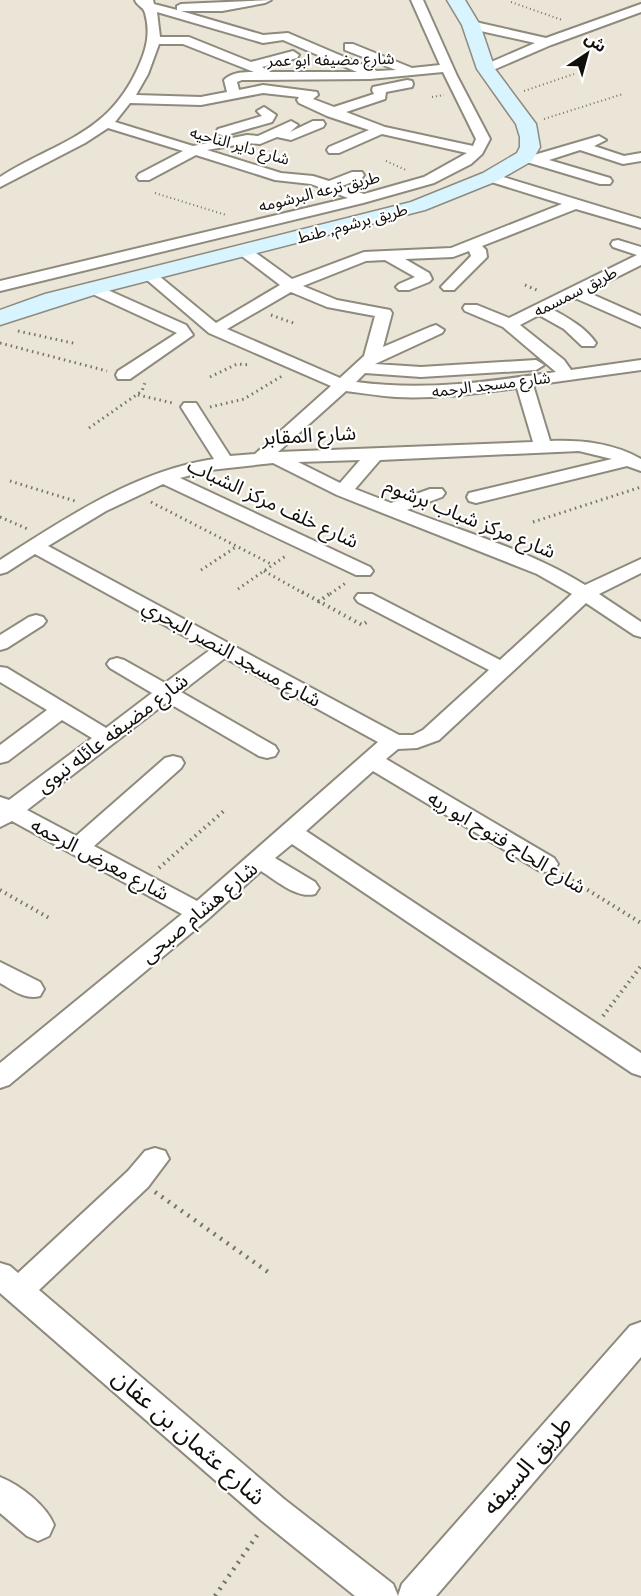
<svg xmlns="http://www.w3.org/2000/svg" width="641" height="1596" viewBox="0 0 641 1596" font-family="'IBM Plex Sans','Noto Sans Arabic',sans-serif">
	<rect width="100%" height="100%" fill="#eae5d7"/>
	<g fill="none" stroke-linecap="round" stroke-linejoin="round">
		<defs>
			<g id="street">
				<path d="M135 0H153L154 4 177 10V6L181 4 271 0 265 3 222 11H181L263 35 288 33 377 71 396 70 345 50V44H353L412 68 440 65 411 0H423L457 76 490 139 482 154 471 164 434 183 363 203 0 291V281L348 198 311 184 275 180 196 155 149 180H139L137 177 139 174 183 151 108 128 85 143 0 187V177C57 141 106 136 137 70 146 51 151 34 145 13 143 6 137 6 135 0ZM157 12 263 43 283 40 357 72H270L262 67 297 58 299 55 293 51 251 62 189 37H160ZM159 44H183L254 72C243 72 232 72 224 80L227 92 201 97 136 95 148 74ZM443 72 476 139 473 146 385 127 346 112 385 99 386 92 412 87 413 84 412 81 407 80 373 87 372 90 374 94 334 107 313 99 318 95 317 92 263 85 239 90 237 82 242 80 370 79ZM263 93 299 97 297 100 299 103 327 116 369 130 329 147 327 150 329 153H339L382 134 467 153 424 177 364 194 342 186 362 178 364 175 362 172H352L329 181 313 176 281 173 207 150 247 143 260 144 277 137 291 140 323 127 325 124 323 121H313L290 132 298 125 291 121 258 136 247 135 193 146 115 122 130 103 201 105Z"/>
				<polygon points="641,4 641,12 551,45 486,73 480,69 482,66 535,43 467,28 465,25 471,21 546,38"/>
				<polygon points="264,107 276,115 272,122 223,136 216,132 218,129 262,116 257,111"/>
				<polygon points="599,136 606,140 594,146 624,156 641,153 641,161 623,164 580,150 549,160 610,178 612,181 610,184 600,184 520,160 518,157 525,153 534,155"/>
				<path d="M490 173 641 219V228L576 209 482 246 486 250 487 257 454 290H444L441 287 471 256 469 251 453 257 405 259 429 273 432 279 429 282 409 290H399L396 287 399 284 415 277 385 260 366 261 303 286 337 300 390 310 392 313 383 347 430 327 436 325 444 330 442 333 375 364 421 367 536 360 544 365 536 370 421 377 365 373 356 382C425 391 487 382 556 372L503 327 465 311 463 308 465 305H477L509 318 637 255 613 247 611 244 613 241 618 240 641 247V265L587 292 641 316V327L575 298 552 309C568 318 585 327 596 343L594 346H582L564 329 539 315 520 325 564 360 571 370 641 360V370L533 385 550 441C582 440 613 443 641 459V471L627 466 476 503 469 501 467 497 469 493 612 459 579 451 380 460 355 489 391 503 430 489H442L445 493 442 497 407 510C467 533 531 551 585 585L641 559V573L599 594 641 622V637L634 635 586 603 439 740 417 748 398 749 386 759 554 858 558 864 554 870 546 872 538 870 373 771 306 831 641 1053V1076L632 1073 292 844 275 858 315 882 319 888 315 894C297 899 277 881 261 871L208 919 9 1085 0 1088V1063L182 914 12 821 0 827V797L9 800 92 738 62 720 8 761 0 763V745L47 710 0 682V667L7 668 106 728 152 693 110 668 107 664 110 660 117 658 124 660 165 683 210 650 35 554 7 572 0 574V560C66 518 135 471 214 459L181 407 184 403H196L230 456 255 454 331 386 209 333 140 274 148 269 153 271 216 323 280 285 239 254 236 251 239 248H249L292 279 364 252 451 248 562 204 485 180 483 177 485 174ZM291 292 327 307 375 316 364 356 340 378 227 329ZM517 388 533 442 278 452 346 391C363 393 380 396 396 397 437 399 477 393 517 388ZM360 460 340 483 298 462ZM273 463 337 495 537 574 572 594 500 660 372 594H358L355 598 358 602 489 670 423 730 413 735H399L48 546 106 511 163 484 356 575H370L373 571 370 567 180 478 210 470ZM225 658 378 742 197 901 94 846 181 768 184 763 181 758 173 756 165 758 76 836 27 810 167 702 259 756 267 758 275 756 278 751 275 746 181 692Z"/>
				<polygon points="92,283 186,325 193,335 130,379 118,379 116,375 118,371 177,333 86,291 84,288 86,285"/>
				<polygon points="36,615 43,617 46,621 43,625 7,648 0,650 0,635 29,617"/>
				<path d="M0 962 40 982 44 989 40 996C24 1000 13 990 0 983Z"/>
				<polygon points="155,1148 165,1151 169,1159 148,1187 39,1290 284,1499 393,1584 398,1596 402,1584 630,1326 641,1322 641,1357 436,1596 355,1596 262,1521 0,1293 0,1263 10,1266 18,1273 128,1171 145,1151"/>
				<path d="M0 1477C20 1485 46 1505 54 1525L49 1536 38 1541 27 1536 0 1513Z"/>
			</g>
			<polygon id="secondary" points="447,0 465,0 480,25 495,69 536,124 540,147 532,161 497,181 425,210 100,293 0,325 0,310 45,294 411,202 483,173 517,153 520,147 520,137 516,124 477,69 462,25"/>
		</defs>
		<use href="#street" stroke="#8e8a7d" stroke-width="4"/>
		<use href="#secondary" stroke="#8e8a7d" stroke-width="3"/>
		<g stroke="#77736a" stroke-width="2" stroke-dasharray="1 3" stroke-linecap="butt">
			<polyline points="511,2 562,20"/>
			<polyline points="524,91 574,74"/>
			<polyline points="432,97 444,95"/>
			<polyline points="544,119 623,94"/>
			<polyline points="386,161 406,170"/>
			<polyline points="155,193 226,215"/>
		</g>
		<g stroke="#77736a" stroke-width="3" stroke-dasharray="1.5 4" stroke-linecap="butt">
			<polyline points="525,285 539,291"/>
			<polyline points="271,315 296,324"/>
			<polyline points="18,331 77,344"/>
			<polyline points="0,343 107,371"/>
			<polyline points="210,377 237,364 251,365"/>
			<polyline points="138,395 173,403"/>
			<polyline points="210,407 244,399 282,376"/>
			<polyline points="89,428 142,391 146,380"/>
			<polyline points="10,481 75,501"/>
			<polyline points="151,502 273,565"/>
			<polyline points="0,517 30,530"/>
			<polyline points="533,522 641,487"/>
			<polyline points="201,570 236,547"/>
			<polyline points="264,571 305,594"/>
			<polyline points="238,589 287,555"/>
			<polyline points="330,594 347,582"/>
		</g>
		<g stroke="#77736a" stroke-width="4" stroke-dasharray="1.5 4.5" stroke-linecap="butt">
			<polyline points="302,592 362,625 370,620"/>
			<polyline points="318,602 332,592"/>
			<polyline points="159,868 226,809"/>
			<polyline points="562,874 641,923"/>
			<polyline points="0,890 49,918"/>
			<polyline points="603,1016 641,966"/>
		</g>
		<g stroke="#77736a" stroke-width="4.5" stroke-dasharray="2 6" stroke-linecap="butt">
			<polyline points="155,1192 268,1272"/>
			<polyline points="215,1596 260,1531"/>
		</g>
		<use href="#street" fill="#fff" fill-rule="evenodd"/>
		<use href="#secondary" fill="#d8f4ff" fill-rule="evenodd"/>
	</g>
	<g text-anchor="middle" stroke-width="4.5" stroke-linejoin="round" paint-order="stroke">
		<g font-size="16" fill="#110f0b" stroke="#fff">
			<text transform="translate(331 59) rotate(-1)" y="6">شارع مضيفه ابو عمر</text>
			<text transform="translate(240 145) rotate(16)" y="6">شارع داير الناحيه</text>
			<text transform="translate(319 191) rotate(-14)" y="6">طريق ترعه البرشومه</text>
			<text transform="translate(352 223) rotate(-15)" y="6">طريق برشوم, طنط</text>
			<text transform="translate(575 291) rotate(-27)" y="6">طريق سمسمه</text>
			<text transform="translate(491 384) rotate(-7)" y="6">شارع مسجد الرحمه</text>
		</g>
		<g font-size="20" fill="#110f0b" stroke="#fff">
			<text transform="translate(309 435) rotate(-3)" y="7">شارع المقابر</text>
			<text transform="translate(273 503) rotate(25)" y="7">شارع خلف مركز الشباب</text>
			<text transform="translate(470 518) rotate(22)" y="7">شارع مركز شباب برشوم</text>
			<text transform="translate(232 653) rotate(29)" y="7">شارع مسجد النصر البحري</text>
			<text transform="translate(112 733) rotate(-37)" y="7">شارع مضيفه عائله نبوى</text>
			<text transform="translate(507 842) rotate(31)" y="7">شارع الحاج فتوح ابو ريه</text>
			<text transform="translate(100 859) rotate(28)" y="7">شارع معرض الرحمه</text>
			<text transform="translate(199 912) rotate(-40)" y="7">شارع هشام صبحى</text>
		</g>
		<g font-size="24" fill="#110f0b" stroke="#fff">
			<text transform="translate(189 1437) rotate(41)" y="8">شارع عثمان بن عفان</text>
			<text transform="translate(527 1465) rotate(-49)" y="8">طريق السيفه</text>
		</g>
	</g>
	<g transform="translate(587 54) rotate(36)" stroke="#ffffff" stroke-width="4.5" paint-order="stroke">
	<path d="M0-4.5L10 22L0 15L-10 22Z" fill="#110f0b"/>
	<text y="-9" font-size="16" font-weight="bold" text-anchor="middle" fill="#110f0b">ش</text>
	</g>
</svg>
